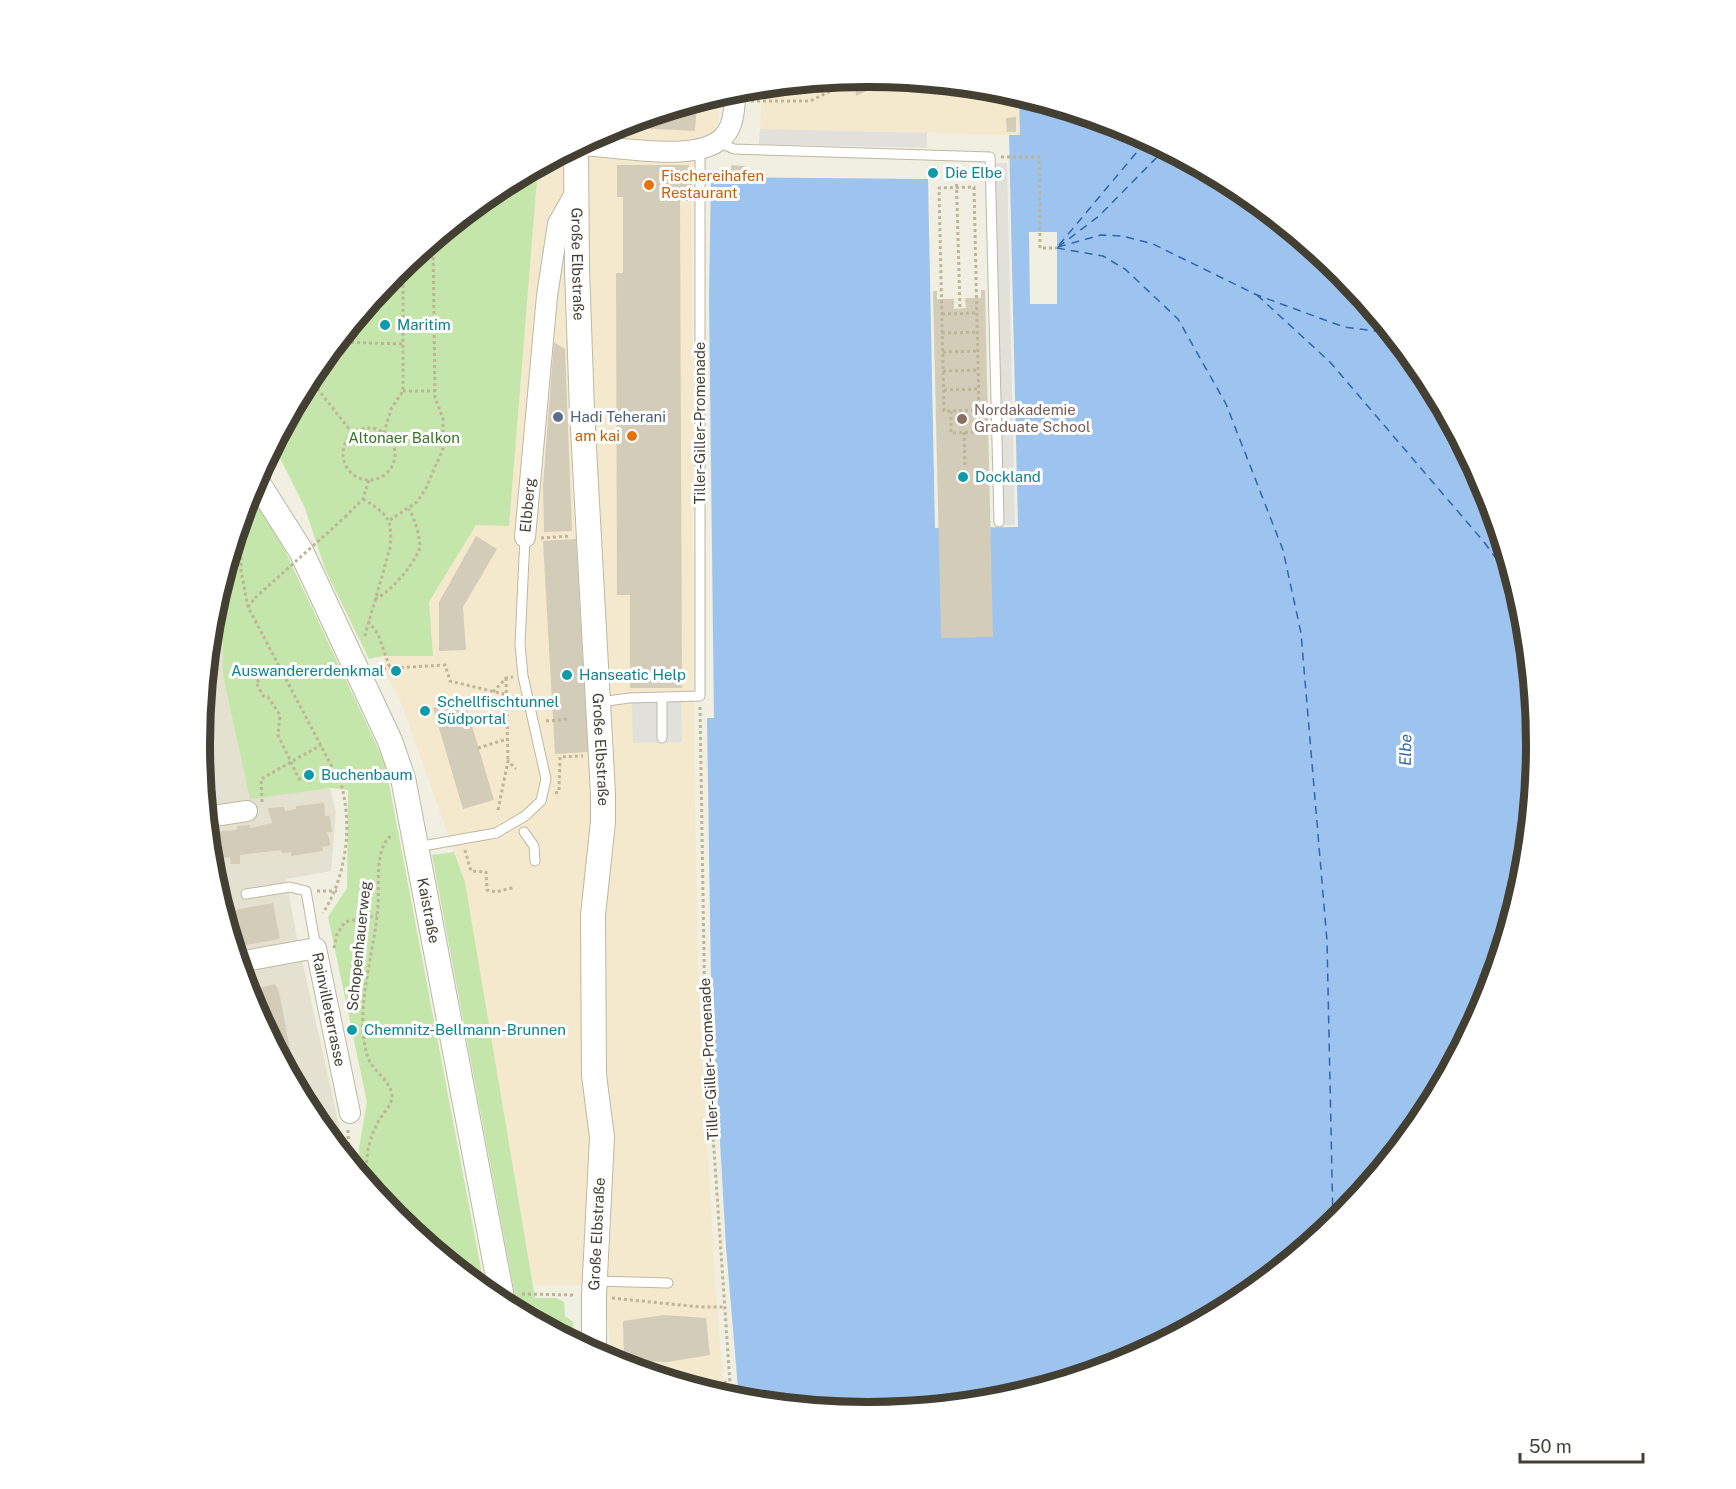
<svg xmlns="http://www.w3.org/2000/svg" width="1736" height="1489" viewBox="0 0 1736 1489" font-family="'Public Sans',sans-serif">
	<rect width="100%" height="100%" fill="#f1efe2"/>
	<polygon fill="#e5e1d0" points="222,585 223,676 250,798 330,788 336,812 331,871 286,879 297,938 346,1156 312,1115 251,1000 213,874 200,744 213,614"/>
	<g fill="#f4e9cd">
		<polygon points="868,77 999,89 1019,96 1020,135 760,129 762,87"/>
		<polygon points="720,95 718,122 692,170 694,751 699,1002 715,1279 724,1396 612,1361 604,1285 533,1285 465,882 400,700 385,673 384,656 433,656 429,602 476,525 509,526 538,167 613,127"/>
	</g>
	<g fill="#c4e6aa">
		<polygon points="538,167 509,526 476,525 429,602 433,656 384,656 369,659 325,569 305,508 274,446 313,373 396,272 497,189"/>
		<polygon points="251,489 278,536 385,763 485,1290 395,1217 361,1174 359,1148 367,1102 328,917 347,888 348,790 330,788 250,799 223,676 222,585"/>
		<polygon points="454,852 465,882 535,1298 556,1298 564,1302 565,1316 573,1322 574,1341 518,1311 432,855"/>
	</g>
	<g fill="#e2e0db">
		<polygon points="831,80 805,92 763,94 764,87"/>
		<polygon points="760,129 927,133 927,148 759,144"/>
		<polygon points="993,163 1007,163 1015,525 1001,525"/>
		<polygon points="681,702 682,742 633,743 632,703"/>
		<polygon points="202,763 214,765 223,801 206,804"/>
	</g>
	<polygon fill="#9dc3ef" points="1019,96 1124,127 1239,189 1341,272 1424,374 1485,489 1523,615 1536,745 1523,875 1485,1000 1423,1116 1340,1217 1239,1300 1123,1362 998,1400 868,1412 739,1400 726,1247 711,983 707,718 714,718 709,298 711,177 928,179 935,528 1018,527 1009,135 1020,135"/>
	<polygon fill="#f1efe2" points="1029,232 1057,232 1057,304 1030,304"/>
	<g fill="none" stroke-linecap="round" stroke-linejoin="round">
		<g stroke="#2d67ae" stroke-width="1.5" stroke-dasharray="8 6" stroke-linecap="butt">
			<polyline points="1059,245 1147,140"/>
			<polyline points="1058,247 1101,235 1122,236 1153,244 1257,295 1344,327 1390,333"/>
			<polyline points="1058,247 1099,216 1165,149"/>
			<polyline points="1057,248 1103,256 1125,269 1178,319 1226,404 1283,550 1301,633 1327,941 1333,1223"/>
			<polyline points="1257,295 1330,362 1484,542 1514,583"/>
		</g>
	</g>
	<g fill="#d3ccb8">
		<polygon points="868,76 891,79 856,96 855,78"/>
		<polygon points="697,102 695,131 616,127 616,126"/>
		<polygon points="1016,117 1016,132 1007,132 1006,118"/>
		<polygon points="617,165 689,165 689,173 692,173 692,201 680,201 682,688 630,688 630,595 617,595 616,273 623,273 623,197 617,197"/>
		<polygon points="731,165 745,166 745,173 731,173"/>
		<polygon points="981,290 985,290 993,637 941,638 933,291 937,291 937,299 954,299 954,309 966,308 965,298 981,298"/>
		<polygon points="554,342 565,349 572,531 544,532 543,485"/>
		<polygon points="476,536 497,549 463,607 466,650 439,651 439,602"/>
		<polygon points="576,539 588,752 555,754 543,541"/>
		<polygon points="464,699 494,800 463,809 433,708"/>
		<polygon points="324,803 325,816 330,816 332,832 327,832 331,845 322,847 323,851 291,856 291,852 282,853 281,850 240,855 240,864 231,864 230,857 211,859 209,832 237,830 237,826 250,825 250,828 272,823 268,808 284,807 285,811 296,809 296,806"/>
		<polygon points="273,903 280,939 235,947 224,912"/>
		<polygon points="275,984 279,992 297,1086 248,991"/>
		<polygon points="664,1315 706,1318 710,1355 668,1362 624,1361 623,1321"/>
	</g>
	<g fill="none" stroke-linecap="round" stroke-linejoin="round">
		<defs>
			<g id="service">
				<polyline points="765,87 789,84"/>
				<polyline points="718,142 734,149 990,157 999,522"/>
				<polyline points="525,537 520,644 523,676 546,779 541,801 525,816"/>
				<polyline points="662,698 662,738"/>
				<polyline points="600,702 629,698 700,696 700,151"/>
				<polyline points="524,832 534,846 535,861"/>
				<polyline points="417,847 496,833"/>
				<polyline points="246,894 290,887 306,891 316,948"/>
				<polyline points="595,1281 668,1283"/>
			</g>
			<g id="minor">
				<path d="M580 145C615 146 702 165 725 135 735 123 734 105 736 90"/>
				<path id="s1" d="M525 537 547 296 558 224 576 192"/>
				<polyline points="207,817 247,811"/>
				<path id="s2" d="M239 962 316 948 350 1113"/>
			</g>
			<g id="tertiary">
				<path id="s3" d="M576 147 577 269 582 411 603 794V822L593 915 594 1075 602 1137 594 1296V1352"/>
				<path id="s4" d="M256 480 301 551 390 741 403 778 503 1303"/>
			</g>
		</defs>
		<use href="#service" stroke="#bdb8a5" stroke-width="11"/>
		<use href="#minor" stroke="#bdb8a5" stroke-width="22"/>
		<use href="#tertiary" stroke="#bdb8a5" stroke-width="26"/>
		<g stroke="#beb597" stroke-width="3" stroke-dasharray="3 3" stroke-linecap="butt">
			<polyline points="751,101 810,101 858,78"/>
			<polyline points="1001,157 1039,157 1040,248 1057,248"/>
			<polyline points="956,166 960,308"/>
			<polygon points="974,187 979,410 944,411 939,188"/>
			<polyline points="942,314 976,313"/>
			<polyline points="942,333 978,332"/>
			<polyline points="339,342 403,344"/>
			<polyline points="943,352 977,351"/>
			<polyline points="943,371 978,370"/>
			<polyline points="310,379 353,434"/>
			<polyline points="944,390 978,389"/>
			<polyline points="403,391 435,391"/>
			<polyline points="951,411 951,433 974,432 974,410"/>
			<circle cx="369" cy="454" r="26"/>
			<polyline points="964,432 965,465"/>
			<polyline points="384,433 391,409 403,391 403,266"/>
			<path d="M363 499C387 514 393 518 390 548L364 639"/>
			<polyline points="345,517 363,499 369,480"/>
			<polyline points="390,520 417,502 426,488 443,449 443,419 435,397 433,241"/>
			<path d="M241 521V571L248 607 341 784C353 826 346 877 323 913"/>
			<polyline points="541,538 570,536"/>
			<path d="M375 599C391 592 413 565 419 550 422 539 414 518 409 509"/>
			<polyline points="248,607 255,598"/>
			<polyline points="368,621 378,634 390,668"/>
			<polyline points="280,668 256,682 263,696 268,697 280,715 278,735 299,779 309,775"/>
			<polyline points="377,669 445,665 450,681 516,697"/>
			<polyline points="506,678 508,761"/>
			<polyline points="493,692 506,678 513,677"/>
			<polyline points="700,707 705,1019 731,1398"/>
			<polyline points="546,721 568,719"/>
			<polyline points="478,748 507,739"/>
			<polyline points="555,793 559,792 559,788 560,757 583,756"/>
			<polyline points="262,802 261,779 321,745"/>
			<polyline points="498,810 508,761 516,769"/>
			<polyline points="465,850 471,871 486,872 487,890 496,892 515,887"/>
			<polyline points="317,891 337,891"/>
			<polyline points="334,948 337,934 345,922 377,915"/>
			<polyline points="348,1130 349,1160"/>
			<path d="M366 1181C366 1160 367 1143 377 1124 381 1115 392 1106 392 1096 392 1082 373 1071 368 1058 354 1017 372 959 377 917 380 896 376 873 381 853 383 845 386 839 393 834"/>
			<polyline points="522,1294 575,1295"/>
			<polyline points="612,1298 700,1307 724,1307"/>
			<polyline points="694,1386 729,1382"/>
		</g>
		<use href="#service" stroke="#fff" stroke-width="9"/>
		<use href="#minor" stroke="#fff" stroke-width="20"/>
		<use href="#tertiary" stroke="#fff" stroke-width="24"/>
		<defs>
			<polyline id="service-bridge" points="496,833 525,816"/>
		</defs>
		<use href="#service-bridge" stroke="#bdb8a5" stroke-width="11" stroke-linecap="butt"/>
		<polyline stroke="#beb597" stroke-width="3" stroke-dasharray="3 3" stroke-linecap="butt" points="255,598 345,517"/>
		<use href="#service-bridge" stroke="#fff" stroke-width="9"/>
	</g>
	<g fill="#0f9aa8" stroke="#fff" stroke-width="2">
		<circle cx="933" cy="173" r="6"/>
		<circle cx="385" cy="325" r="6"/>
		<circle cx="963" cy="477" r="6"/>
		<circle cx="396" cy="671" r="6"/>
		<circle cx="567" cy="675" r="6"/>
		<circle cx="425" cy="711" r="6"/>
		<circle cx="309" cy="775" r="6"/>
		<circle cx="352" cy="1030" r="6"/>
	</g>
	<g fill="#e8710a" stroke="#fff" stroke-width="2">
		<circle cx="649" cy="185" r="6"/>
		<circle cx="632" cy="436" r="6"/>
	</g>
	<circle fill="#5c6f8a" stroke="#fff" stroke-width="2" cx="558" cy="417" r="6"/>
	<circle fill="#8d6e63" stroke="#fff" stroke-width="2" cx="962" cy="419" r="6"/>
	<g text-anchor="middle" stroke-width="6" stroke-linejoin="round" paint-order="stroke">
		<g font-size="15" fill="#0d838f" stroke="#fff" text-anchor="start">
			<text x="945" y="178">Die Elbe</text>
			<text x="397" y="330">Maritim</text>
			<text x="975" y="482">Dockland</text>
			<text x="384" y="676" text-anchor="end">Auswandererdenkmal</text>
			<text x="579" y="680">Hanseatic Help</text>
			<text x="437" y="707">Schellfischtunnel<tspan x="437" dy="17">Südportal</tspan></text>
			<text x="321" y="780">Buchenbaum</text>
			<text x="364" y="1035">Chemnitz-Bellmann-Brunnen</text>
		</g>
		<g font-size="15" fill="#c56008" stroke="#fff" text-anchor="start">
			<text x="661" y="181">Fischereihafen<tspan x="661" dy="17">Restaurant</tspan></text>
			<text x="620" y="441" text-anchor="end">am kai</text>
		</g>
		<g font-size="15" fill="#433f33" stroke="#fff">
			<text dy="5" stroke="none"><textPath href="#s3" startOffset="117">Große Elbstraße</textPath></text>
			<text transform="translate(700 423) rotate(-90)" y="5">Tiller-Giller-Promenade</text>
			<text dy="5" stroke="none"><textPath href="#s1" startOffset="32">Elbberg</textPath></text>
			<text dy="5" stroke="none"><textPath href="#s3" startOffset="603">Große Elbstraße</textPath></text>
			<text dy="5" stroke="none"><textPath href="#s4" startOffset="468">Kaistraße</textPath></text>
			<text transform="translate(359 946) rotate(-84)" y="5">Schopenhauerweg</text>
			<text dy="5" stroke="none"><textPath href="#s2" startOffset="141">Rainvilleterrasse</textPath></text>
			<text transform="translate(709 1059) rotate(-93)" y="5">Tiller-Giller-Promenade</text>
			<text transform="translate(597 1234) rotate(-87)" y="5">Große Elbstraße</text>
		</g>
		<g font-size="15" fill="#785e54" stroke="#fff" text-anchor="start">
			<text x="974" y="415">Nordakademie<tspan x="974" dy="17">Graduate School</tspan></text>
		</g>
		<g font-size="15" fill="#4e5e75" stroke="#fff" text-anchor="start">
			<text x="570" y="422">Hadi Teherani</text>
		</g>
		<g font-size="15" fill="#3a7427" stroke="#fff">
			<text x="404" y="443">Altonaer Balkon</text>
		</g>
		<g font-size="16" font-style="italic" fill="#2d67ae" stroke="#fff">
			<text transform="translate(1405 750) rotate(-89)" y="6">Elbe</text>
		</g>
	</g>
	<path d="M0 0H1736V1489H0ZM867 87H869A657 657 0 0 1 1526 744V745A657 657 0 0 1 869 1402H867A657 657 0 0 1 210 745V744A657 657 0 0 1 867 87Z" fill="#fff" fill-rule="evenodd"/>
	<path fill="none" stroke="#433f33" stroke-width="8" d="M867 87H869A657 657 0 0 1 1526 744V745A657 657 0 0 1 869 1402H867A657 657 0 0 1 210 745V744A657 657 0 0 1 867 87Z"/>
	<path d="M1520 1453v9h123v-9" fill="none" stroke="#433f33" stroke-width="3"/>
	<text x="1529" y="1453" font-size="18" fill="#433f33" stroke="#ffffff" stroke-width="4.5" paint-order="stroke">50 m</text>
</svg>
